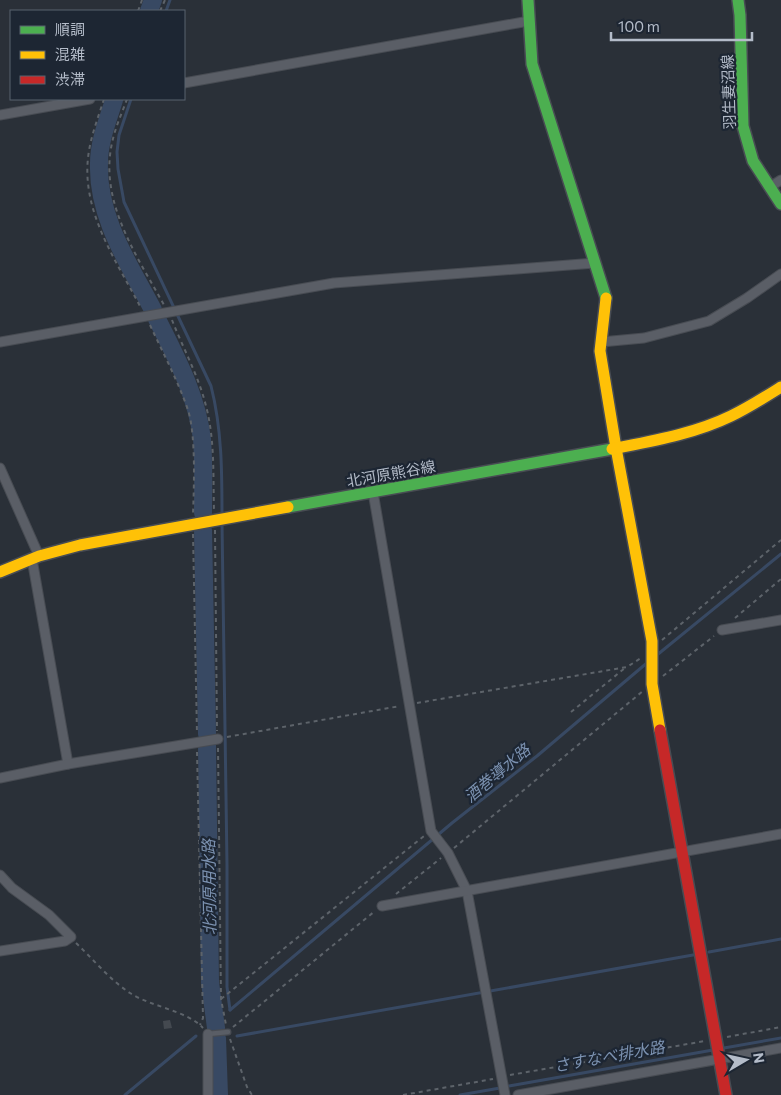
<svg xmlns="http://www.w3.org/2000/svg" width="781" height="1095" viewBox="0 0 781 1095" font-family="Commissioner,'Noto Sans JP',sans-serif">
	<rect width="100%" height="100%" fill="#2a3038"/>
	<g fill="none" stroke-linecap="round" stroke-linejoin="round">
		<g stroke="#384963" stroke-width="3">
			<polyline points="166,11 170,0"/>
			<path d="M131 99 119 135 117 152 118 169 124 202 211 386C222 429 222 473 222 517"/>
			<polyline points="222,523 227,865 227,987 230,1010"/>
			<polyline points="657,655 781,554"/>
			<polyline points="709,952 781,939"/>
			<polyline points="230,1010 452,823 537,756 648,662"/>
			<polyline points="237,1036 693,955"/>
			<polyline points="724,1048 781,1038"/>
			<polyline points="509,1086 713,1050"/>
			<polyline points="125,1095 196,1036"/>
			<polyline points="460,1095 500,1088"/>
		</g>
		<g stroke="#384963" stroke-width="18">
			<polyline points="149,11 153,0"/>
			<path d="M114 100C108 120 99 141 99 163 97 217 129 264 153 310"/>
			<path d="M157 319C176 357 197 396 202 439 204 463 203 489 203 513"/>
			<polyline points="203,530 207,734"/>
			<polyline points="207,745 210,982 216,1028"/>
			<polyline points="217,1038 219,1095"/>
		</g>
	</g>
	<polygon fill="#444950" points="170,1020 172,1028 164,1029 163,1021"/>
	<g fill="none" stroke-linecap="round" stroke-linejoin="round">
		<defs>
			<polyline id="lane" points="208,1034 228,1032"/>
			<g id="street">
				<polyline points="184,83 529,21"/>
				<polyline points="0,115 90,99"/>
				<polyline points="770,187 781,180"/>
				<polyline points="0,342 334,283 595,263"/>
				<polyline points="601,342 644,338 709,321 747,298 781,274"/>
				<polyline points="0,468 39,556"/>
				<polyline points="373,492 431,831 448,853 467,891 505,1095"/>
				<polyline points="32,559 68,764"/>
				<polyline points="722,630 781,620"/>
				<polyline points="0,778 68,764 218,739"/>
				<polyline points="0,875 12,888 49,915 71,937 65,941 0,951"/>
				<polyline points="382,906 781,834"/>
				<polyline points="208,1095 208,1034"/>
				<polyline points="518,1095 781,1048"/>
			</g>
			<g id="fast">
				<polyline points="528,0 532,64 606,298"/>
				<polyline points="738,0 740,15 743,126 753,161 781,204"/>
				<polyline points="288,507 612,449"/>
			</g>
			<g id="slow">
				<polyline points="606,298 600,351 616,448 652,641 652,684 660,730"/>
				<path d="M612 449C652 441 694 434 731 416 748 408 765 397 781 387"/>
				<polyline points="0,572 39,556 80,545 288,507"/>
			</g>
			<polyline id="jam" points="660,730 726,1095"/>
		</defs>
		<use href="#lane" stroke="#484c53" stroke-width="7"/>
		<use href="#street" stroke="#484c53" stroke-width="11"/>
		<use href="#fast" stroke="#484c53" stroke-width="14"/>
		<use href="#slow" stroke="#484c53" stroke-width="14"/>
		<use href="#jam" stroke="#484c53" stroke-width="14"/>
		<g stroke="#5d636a" stroke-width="2" stroke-dasharray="4 4" stroke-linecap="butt">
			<polyline points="138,11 142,0"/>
			<polyline points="160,11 165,0"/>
			<path d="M104 99C98 118 90 138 88 158 82 213 117 262 141 308"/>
			<path d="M127 99C122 113 115 128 112 143 99 202 137 256 164 305"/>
			<path d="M172 320C183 348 199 377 206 406 215 440 213 476 214 511"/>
			<path d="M150 325C163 353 178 381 188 410 196 435 194 487 193 514"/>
			<polyline points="215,530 217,731"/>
			<polyline points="193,534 197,734"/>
			<polyline points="735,618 781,579"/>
			<polyline points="662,640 781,540"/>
			<polyline points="663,676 714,636"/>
			<polyline points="417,703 627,667 641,658"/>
			<polyline points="571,712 625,668"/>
			<polyline points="227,737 400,706"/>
			<polyline points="218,748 221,999 226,1025"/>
			<polyline points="197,752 203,1018 200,1025"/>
			<polyline points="454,848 643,691"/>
			<polyline points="396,894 441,858"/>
			<path d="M76 943C93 959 110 980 130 993 149 1006 188 1011 203 1028"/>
			<polyline points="221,999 424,836"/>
			<polyline points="233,1027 375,911"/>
			<polyline points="727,1037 781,1027"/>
			<polyline points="230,1039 247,1087 252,1095"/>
			<polyline points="510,1075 705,1041"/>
			<polyline points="403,1095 493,1079"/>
		</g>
		<use href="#lane" stroke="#5a5e66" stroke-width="4.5"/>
		<use href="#street" stroke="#5a5e66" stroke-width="9"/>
		<use href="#fast" stroke="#4caf50" stroke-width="11"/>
		<use href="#slow" stroke="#ffc107" stroke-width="11"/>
		<use href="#jam" stroke="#c62828" stroke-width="11"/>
	</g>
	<g text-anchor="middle" stroke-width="4.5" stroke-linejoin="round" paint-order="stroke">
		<g font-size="15" fill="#b4bcc9" stroke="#1d2633">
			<text transform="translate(729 92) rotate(-92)" y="5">羽生妻沼線</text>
			<text transform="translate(391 474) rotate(-10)" y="5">北河原熊谷線</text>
		</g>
		<g font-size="16" font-style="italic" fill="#7c92b1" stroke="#1d2633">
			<text transform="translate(497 773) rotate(-40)" y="6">酒巻導水路</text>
			<text transform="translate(209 887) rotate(-91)" y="6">北河原用水路</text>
			<text transform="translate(609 1056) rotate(-10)" y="6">さすなべ排水路</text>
		</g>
	</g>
	<rect x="10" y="10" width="175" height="90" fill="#1d2633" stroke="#59626f"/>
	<rect x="20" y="26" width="25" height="8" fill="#4caf50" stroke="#59626f"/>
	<text x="55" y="35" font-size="15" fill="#b4bcc9">順調</text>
	<rect x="20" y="51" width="25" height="8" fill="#ffc107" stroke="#59626f"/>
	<text x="55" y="60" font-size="15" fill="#b4bcc9">混雑</text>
	<rect x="20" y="76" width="25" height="8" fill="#c62828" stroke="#59626f"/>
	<text x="55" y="85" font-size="15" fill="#b4bcc9">渋滞</text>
	<g transform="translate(746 1060) rotate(81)" stroke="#1d2633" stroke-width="4" paint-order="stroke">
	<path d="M0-4L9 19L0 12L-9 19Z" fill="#b4bcc9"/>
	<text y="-8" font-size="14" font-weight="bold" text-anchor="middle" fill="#b4bcc9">N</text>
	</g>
	<path d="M611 32v8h141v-8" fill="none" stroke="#b4bcc9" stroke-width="2.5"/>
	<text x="618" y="32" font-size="15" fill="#b4bcc9" stroke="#1d2633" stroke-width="4" paint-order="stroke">100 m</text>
</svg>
